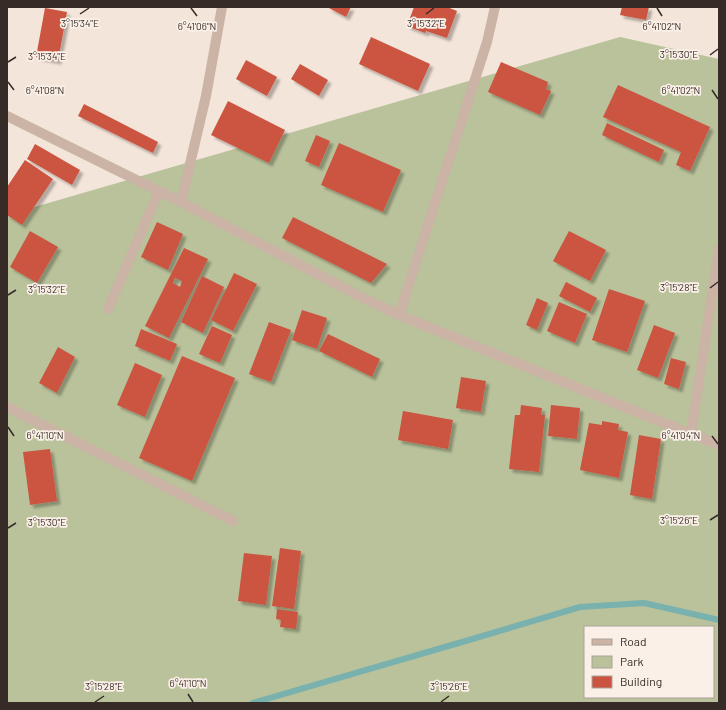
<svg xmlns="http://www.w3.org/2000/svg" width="726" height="710" viewBox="0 0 726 710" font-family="Barlow,sans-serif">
	<defs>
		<filter id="shadow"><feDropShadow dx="3.5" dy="3.5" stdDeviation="1" flood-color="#0004"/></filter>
	</defs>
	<rect width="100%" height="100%" fill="#f3e5da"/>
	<path fill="#b9c29a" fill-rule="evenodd" d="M620 37 719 59V703H7V215ZM585 627H713V697H585Z"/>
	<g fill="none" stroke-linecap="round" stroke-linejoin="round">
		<polyline stroke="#78b1ae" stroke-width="6" points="253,703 462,642 580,607 644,603 719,620"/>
	</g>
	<g fill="#cb5440" fill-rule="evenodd" filter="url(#shadow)">
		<polygon points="327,7 351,7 346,17"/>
		<polygon points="414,7 447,7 457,11 447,38 426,31 425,33 407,26"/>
		<polygon points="622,7 649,7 646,20 620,15"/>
		<polygon points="45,8 67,12 58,61 36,57"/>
		<polygon points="371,37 430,64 418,91 359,64"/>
		<polygon points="246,60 277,77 267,96 236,79"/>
		<polygon points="501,62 548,82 546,89 551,91 540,115 488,92"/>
		<polygon points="300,64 328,80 319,96 291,79"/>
		<polygon points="618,85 710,127 690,171 676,165 681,152 603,117"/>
		<polygon points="228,101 285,130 269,163 211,135"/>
		<polygon points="84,104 158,142 153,153 78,116"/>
		<polygon points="607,123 664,150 659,162 602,135"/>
		<polygon points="316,135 330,141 319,167 305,161"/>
		<polygon points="339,143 401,170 383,212 321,185"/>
		<polygon points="35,144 80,170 72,185 27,159"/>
		<polygon points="25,160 53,179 22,225 7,215 7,187"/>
		<polygon points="293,217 387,264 371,283 282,238"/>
		<polygon points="157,222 183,234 168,270 141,257"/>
		<polygon points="30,231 58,247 37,283 10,267"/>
		<polygon points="569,231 606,250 590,281 553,261"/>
		<path d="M184 248 208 259 169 338 145 326ZM175 278 182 281 180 287 173 283Z"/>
		<polygon points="234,273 257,284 233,331 211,320"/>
		<polygon points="202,276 224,287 203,333 181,322"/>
		<polygon points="566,282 597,298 590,312 559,296"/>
		<polygon points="609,289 645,301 627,352 592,340"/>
		<polygon points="537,298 548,303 537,330 526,325"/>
		<polygon points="559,302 587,314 575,343 547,331"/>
		<polygon points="302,310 327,318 317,349 292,340"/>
		<polygon points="269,322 291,330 271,382 249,374"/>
		<polygon points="654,325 675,333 658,378 637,370"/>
		<polygon points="212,326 232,335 220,363 199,354"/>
		<polygon points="141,329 177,344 170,361 135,346"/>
		<polygon points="328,334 380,359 372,377 319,351"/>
		<polygon points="58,347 75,357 57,393 39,383"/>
		<polygon points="182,356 235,378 192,481 139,458"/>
		<polygon points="671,358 686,362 679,389 664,384"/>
		<polygon points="135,363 162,375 145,417 117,405"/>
		<polygon points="461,377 486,381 481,412 456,408"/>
		<polygon points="521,405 542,408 541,415 545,415 539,472 509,469 515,415 520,415"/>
		<polygon points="551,405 580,408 577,439 548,436"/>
		<polygon points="403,411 453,420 448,449 398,440"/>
		<polygon points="602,421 619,424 618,430 628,432 619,478 580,470 589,423 602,425"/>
		<polygon points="639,435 661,439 652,499 630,495"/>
		<polygon points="50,449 57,501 30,505 23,452"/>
		<polygon points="280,548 301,551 294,609 272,606"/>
		<polygon points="244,553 272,556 266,605 238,601"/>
		<polygon points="277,609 298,612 296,629 280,627 281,620 276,619"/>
	</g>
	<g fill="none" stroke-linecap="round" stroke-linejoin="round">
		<polyline stroke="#cbb3a6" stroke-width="10" points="108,309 159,191"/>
		<g stroke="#cbb3a6" stroke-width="10">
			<polyline points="7,116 181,202 359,296 399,315 691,434 719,445"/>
			<polyline points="181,202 206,96 222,7"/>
			<polyline points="399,315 487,42 495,7"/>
			<polyline points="7,407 233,521"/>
			<polyline points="691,434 719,248"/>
		</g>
	</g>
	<path fill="none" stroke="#372b27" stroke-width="1.5" d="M191 8 197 16M657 8 662 16M80 14 89 8M426 14 434 8M710 55 718 49M8 62 16 57M8 82 14 90M712 90 718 99M710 288 718 282M8 295 16 290M8 427 14 436M712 436 718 444M710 520 718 515M8 528 16 523M188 694 193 702M95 702 104 696M441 702 449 696"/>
	<g font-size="10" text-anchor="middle" fill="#372b27" stroke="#faf0e7" stroke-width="3.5" stroke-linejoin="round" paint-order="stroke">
		<text x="80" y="27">3°15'34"E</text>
		<text x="426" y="27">3°15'32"E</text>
		<text x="197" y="30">6°41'06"N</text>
		<text x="662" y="30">6°41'02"N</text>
		<text x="679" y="58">3°15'30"E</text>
		<text x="47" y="60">3°15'34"E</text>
		<text x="45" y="94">6°41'08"N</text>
		<text x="681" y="94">6°41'02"N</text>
		<text x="679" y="291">3°15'28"E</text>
		<text x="47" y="293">3°15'32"E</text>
		<text x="45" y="439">6°41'10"N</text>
		<text x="681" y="439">6°41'04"N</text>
		<text x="679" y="524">3°15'26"E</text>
		<text x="47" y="526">3°15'30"E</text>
		<text x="188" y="687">6°41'10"N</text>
		<text x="104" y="690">3°15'28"E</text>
		<text x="449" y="690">3°15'26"E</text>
	</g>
	<rect width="726" height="710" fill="none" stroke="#372b27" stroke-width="16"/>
	<rect x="584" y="626" width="130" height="72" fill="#faf0e7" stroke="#aca19a"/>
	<rect x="592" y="639" width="20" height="6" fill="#cbb3a6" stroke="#aca19a"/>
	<text x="620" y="646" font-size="12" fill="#372b27">Road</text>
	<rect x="592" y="656" width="20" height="12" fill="#b9c29a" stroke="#aca19a"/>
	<text x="620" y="666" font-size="12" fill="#372b27">Park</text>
	<rect x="592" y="676" width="20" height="12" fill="#cb5440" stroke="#aca19a"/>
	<text x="620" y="686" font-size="12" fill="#372b27">Building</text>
</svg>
